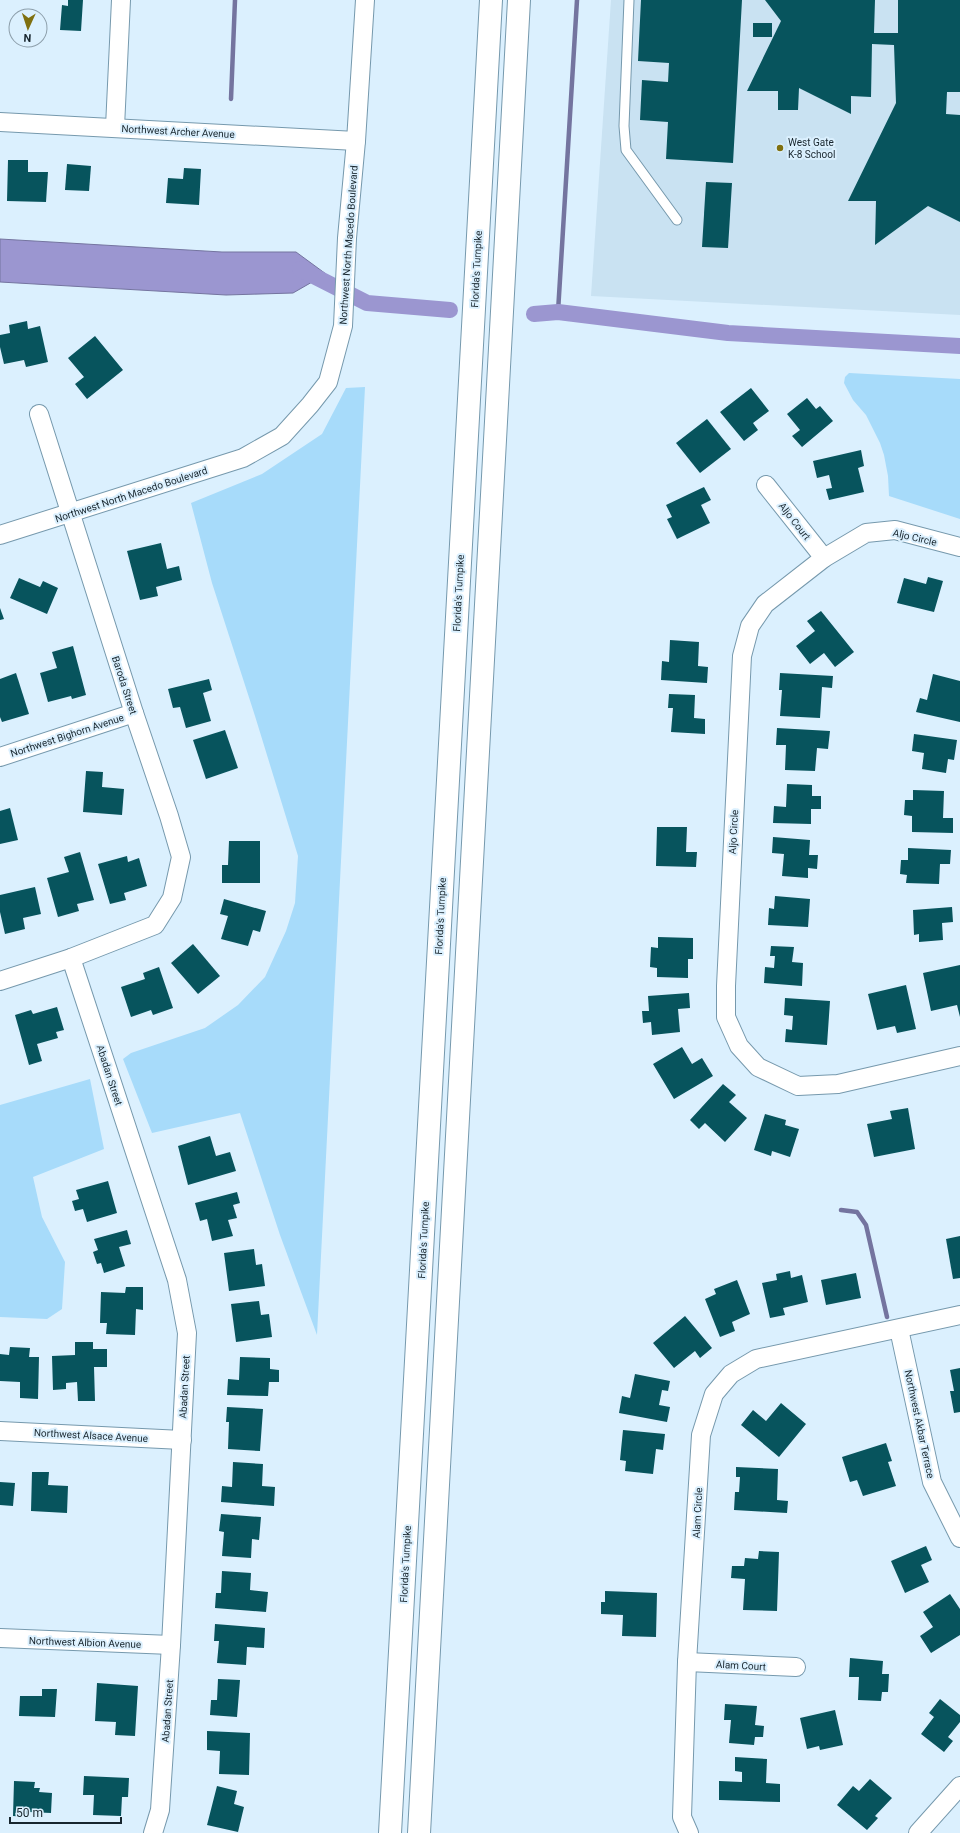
<svg xmlns="http://www.w3.org/2000/svg" width="960" height="1833" viewBox="0 0 960 1833" font-family="Roboto,sans-serif">
	<rect width="100%" height="100%" fill="#dbf0fe"/>
	<polygon fill="#c9e2f2" points="611,0 960,0 960,315 591,296"/>
	<g fill="#a7dbfa">
		<polygon points="849,373 960,379 960,519 889,496 888,476 884,455 880,443 866,415 853,400 844,383 845,377"/>
		<polygon points="365,387 317,1335 280,1235 240,1113 152,1133 123,1059 131,1053 205,1028 238,1005 265,977 286,931 295,903 298,856 255,716 212,583 191,503 262,474 322,434 346,388"/>
		<polygon points="90,1079 104,1149 33,1177 42,1217 65,1262 62,1309 47,1319 0,1317 0,1105"/>
	</g>
	<polygon fill="#9b96d0" stroke="#74749f" points="0,239 222,252 296,252 326,274 293,293 226,295 0,282"/>
	<g fill="none" stroke-linecap="round" stroke-linejoin="round">
		<g stroke="#74749f" stroke-width="4.5">
			<polyline points="231,99 235,0"/>
			<polyline points="558,312 577,0"/>
			<polyline points="841,1210 857,1212 866,1225 887,1317"/>
		</g>
		<g stroke="#9b96d0" stroke-width="16">
			<polyline points="300,269 367,303 450,310"/>
			<polyline points="534,314 558,312 728,333 960,346"/>
		</g>
	</g>
	<g fill="#07545d">
		<polygon points="68,0 83,0 81,31 60,30 62,5 68,6"/>
		<polygon points="641,0 742,0 733,163 666,159 668,122 640,120 642,80 668,82 669,63 638,61"/>
		<polygon points="765,0 875,0 874,33 898,33 898,0 960,0 960,92 947,92 946,114 960,115 960,222 928,206 875,245 876,201 848,201 896,103 894,45 872,44 871,97 851,96 851,114 799,88 798,110 778,110 778,91 747,91 781,21"/>
		<rect x="753" y="23" width="19" height="14"/>
		<polygon points="8,160 28,160 28,172 48,172 46,202 7,201"/>
		<polygon points="67,164 91,166 89,191 65,190"/>
		<polygon points="184,168 201,169 199,205 166,203 168,178 183,179"/>
		<polygon points="706,182 732,183 728,248 702,247"/>
		<polygon points="27,321 28,329 40,326 48,362 26,367 24,360 4,364 0,347 0,335 10,333 9,325"/>
		<polygon points="95,336 123,370 87,399 75,384 84,377 68,358"/>
		<polygon points="751,388 769,411 753,423 758,430 744,441 720,412"/>
		<polygon points="807,398 816,409 820,406 833,421 802,447 792,436 800,430 787,414"/>
		<polygon points="707,419 731,449 700,473 676,443"/>
		<polygon points="861,450 864,466 858,468 864,492 829,500 826,489 832,488 829,475 817,478 813,461"/>
		<polygon points="704,487 711,500 701,505 710,523 677,539 667,519 672,517 666,505"/>
		<polygon points="161,543 167,569 179,566 182,580 156,587 158,596 140,600 127,551"/>
		<polygon points="928,577 943,581 934,612 897,603 904,578 926,584"/>
		<polygon points="19,578 40,587 43,581 58,588 47,614 10,598"/>
		<polygon points="0,608 4,619 0,620"/>
		<polygon points="821,611 854,652 835,667 824,653 810,664 796,646 815,631 807,621"/>
		<polygon points="670,640 699,642 698,666 708,667 707,683 661,680 662,661 669,662"/>
		<polygon points="73,646 86,695 72,699 71,696 48,702 40,673 57,668 52,652"/>
		<polygon points="16,673 29,714 2,722 0,717 0,679"/>
		<polygon points="780,673 833,676 832,688 822,687 820,718 780,716 782,690 779,690"/>
		<polygon points="933,674 960,681 960,722 916,712 920,698 927,700"/>
		<polygon points="209,679 212,690 203,693 211,721 186,728 180,707 173,708 168,689"/>
		<polygon points="669,694 695,695 694,718 705,719 705,734 671,732 673,708 668,708"/>
		<polygon points="777,728 830,731 828,749 817,748 815,771 785,770 786,745 776,745"/>
		<polygon points="225,730 238,768 206,779 193,740"/>
		<polygon points="914,734 957,740 954,760 948,759 946,773 922,769 924,753 912,751"/>
		<polygon points="86,771 103,772 102,787 124,789 122,815 83,812"/>
		<polygon points="787,784 812,785 812,796 821,796 821,809 811,809 811,824 773,823 774,806 786,807"/>
		<polygon points="913,790 944,791 943,818 953,818 953,833 912,832 912,816 904,815 905,800 913,800"/>
		<polygon points="10,808 18,840 0,844 0,811"/>
		<polygon points="657,827 687,827 686,852 697,852 696,867 656,866"/>
		<polygon points="773,837 810,840 809,855 818,855 817,869 808,868 808,878 782,876 784,854 772,853"/>
		<polygon points="229,841 260,841 260,883 222,883 222,865 228,865"/>
		<polygon points="908,848 951,850 950,864 940,864 939,884 906,883 907,875 900,874 901,860 908,860"/>
		<polygon points="80,852 94,900 77,904 79,911 58,917 47,878 69,872 64,857"/>
		<polygon points="127,856 128,862 139,858 147,886 124,893 126,900 110,904 98,864"/>
		<polygon points="35,887 41,914 23,918 25,929 5,934 0,912 0,895"/>
		<polygon points="775,896 810,899 808,927 768,925 769,908 774,909"/>
		<polygon points="224,899 266,911 260,932 253,930 248,946 221,939 228,916 220,914"/>
		<polygon points="952,907 953,922 942,923 943,940 919,942 919,934 914,935 913,910"/>
		<polygon points="658,937 693,938 693,959 688,959 688,978 657,977 657,968 650,967 651,947 658,948"/>
		<polygon points="193,944 220,976 198,994 171,963"/>
		<polygon points="771,946 794,947 792,962 803,963 802,986 764,983 765,967 774,968 775,956 770,956"/>
		<polygon points="960,965 960,1017 957,1005 931,1011 923,973"/>
		<polygon points="159,967 173,1008 153,1015 151,1010 131,1017 121,987 145,979 143,973"/>
		<polygon points="906,985 916,1029 897,1033 895,1026 877,1030 868,994"/>
		<polygon points="689,993 690,1008 678,1009 680,1032 652,1035 651,1022 643,1023 642,1011 649,1011 648,996"/>
		<polygon points="785,998 830,1001 827,1045 785,1042 786,1029 792,1030 793,1016 784,1015"/>
		<polygon points="57,1007 64,1030 56,1032 58,1038 37,1044 42,1061 29,1065 15,1015 31,1010 33,1014"/>
		<polygon points="682,1047 692,1064 702,1058 713,1076 674,1099 653,1064"/>
		<polygon points="723,1084 736,1095 729,1102 747,1118 725,1142 705,1123 699,1129 690,1120"/>
		<polygon points="908,1108 915,1149 874,1157 867,1124 892,1119 890,1111"/>
		<polygon points="765,1114 786,1120 785,1125 799,1129 790,1157 772,1151 771,1156 754,1150"/>
		<polygon points="210,1136 216,1156 230,1152 236,1171 188,1185 178,1146"/>
		<polygon points="108,1181 117,1213 87,1222 83,1209 75,1211 72,1201 79,1199 76,1190"/>
		<polygon points="237,1192 240,1203 233,1205 237,1218 228,1220 233,1236 212,1241 207,1219 200,1221 195,1203"/>
		<polygon points="127,1230 131,1244 119,1247 125,1266 104,1273 101,1263 97,1264 93,1252 98,1250 94,1239"/>
		<polygon points="960,1236 960,1278 953,1279 946,1239"/>
		<polygon points="254,1249 256,1265 262,1264 265,1286 229,1291 224,1253"/>
		<polygon points="790,1271 791,1278 802,1275 808,1302 783,1308 785,1315 770,1318 762,1283 777,1280 776,1274"/>
		<polygon points="856,1273 861,1298 826,1305 821,1280"/>
		<polygon points="737,1280 750,1314 732,1322 735,1331 720,1337 705,1299 716,1294 714,1289"/>
		<polygon points="126,1287 143,1287 143,1310 136,1309 135,1335 106,1334 107,1323 100,1323 101,1292 125,1293"/>
		<polygon points="259,1301 261,1315 269,1314 272,1337 236,1342 231,1304"/>
		<polygon points="685,1316 712,1348 700,1358 695,1351 674,1368 653,1343"/>
		<polygon points="75,1342 93,1342 93,1349 107,1349 107,1367 94,1367 95,1401 78,1401 77,1382 66,1383 66,1389 53,1390 52,1356 75,1355"/>
		<polygon points="10,1347 30,1348 29,1357 39,1357 38,1399 20,1398 20,1382 0,1381 0,1354 9,1355"/>
		<polygon points="240,1357 270,1358 270,1369 279,1370 279,1382 269,1382 268,1396 227,1395 228,1379 239,1380"/>
		<polygon points="960,1368 960,1412 954,1413 950,1391 954,1391 950,1370"/>
		<polygon points="635,1374 670,1381 668,1391 662,1390 659,1405 670,1407 667,1422 619,1413 622,1396 630,1398"/>
		<polygon points="781,1403 806,1424 779,1457 741,1425 753,1410 766,1421"/>
		<polygon points="227,1407 263,1409 260,1451 228,1449 229,1422 226,1422"/>
		<polygon points="623,1430 665,1434 663,1450 656,1449 653,1474 625,1471 626,1461 620,1460"/>
		<polygon points="886,1443 892,1461 888,1462 896,1486 863,1496 857,1480 850,1482 842,1457"/>
		<polygon points="233,1462 263,1464 262,1486 275,1487 274,1506 221,1502 222,1486 232,1487"/>
		<polygon points="736,1467 778,1469 777,1500 788,1501 787,1513 734,1510 735,1492 739,1492 740,1477 736,1477"/>
		<polygon points="32,1472 49,1472 48,1485 68,1486 67,1513 31,1511"/>
		<polygon points="0,1482 15,1483 13,1506 0,1505"/>
		<polygon points="221,1514 261,1517 259,1540 252,1539 251,1558 222,1556 224,1532 219,1531"/>
		<polygon points="926,1546 932,1560 921,1565 929,1582 905,1593 891,1561"/>
		<polygon points="759,1551 779,1552 777,1611 743,1610 745,1579 731,1578 732,1566 744,1566 745,1558 758,1559"/>
		<polygon points="222,1571 251,1573 250,1590 268,1592 266,1612 215,1608 216,1593 221,1593"/>
		<polygon points="605,1591 657,1593 656,1637 622,1636 623,1615 601,1614 601,1602 605,1602"/>
		<polygon points="950,1594 960,1609 960,1635 931,1653 920,1636 933,1627 923,1612"/>
		<polygon points="215,1624 265,1628 264,1648 247,1647 246,1665 217,1663 219,1641 214,1641"/>
		<polygon points="850,1658 883,1661 882,1674 889,1674 888,1692 882,1692 881,1701 858,1700 859,1677 849,1677"/>
		<polygon points="218,1679 240,1680 237,1717 210,1715 211,1700 217,1700"/>
		<polygon points="97,1683 138,1686 135,1736 115,1735 116,1722 95,1721"/>
		<polygon points="42,1689 57,1689 55,1717 19,1716 20,1696 42,1696"/>
		<polygon points="940,1699 960,1715 960,1722 948,1737 953,1741 944,1752 921,1734 934,1717 929,1713"/>
		<polygon points="725,1704 757,1706 755,1725 764,1726 763,1737 755,1737 754,1745 729,1743 731,1720 724,1720"/>
		<polygon points="835,1710 843,1745 820,1750 819,1746 807,1749 800,1718"/>
		<polygon points="207,1731 250,1733 249,1775 219,1774 220,1751 207,1750"/>
		<polygon points="735,1757 767,1759 766,1783 780,1784 780,1802 719,1800 719,1781 742,1782 742,1772 735,1771"/>
		<polygon points="84,1776 129,1778 128,1797 122,1797 121,1816 93,1815 94,1795 83,1795"/>
		<polygon points="870,1779 892,1798 875,1816 878,1818 867,1830 837,1805 853,1786 859,1791"/>
		<polygon points="14,1781 35,1782 34,1788 40,1788 39,1792 52,1793 51,1813 29,1812 29,1817 13,1816"/>
		<polygon points="217,1786 237,1791 234,1804 244,1807 238,1832 207,1825"/>
	</g>
	<g fill="none" stroke-linecap="round" stroke-linejoin="round">
		<defs>
			<polyline id="service" points="629,0 624,126 626,150 677,220"/>
			<g id="minor">
				<polyline points="0,122 356,141"/>
				<polyline points="115,127 121,0"/>
				<polyline points="766,485 824,558"/>
				<polyline points="0,535 243,458 282,436 310,405 328,382 343,326 347,238 356,141 365,0"/>
				<polyline points="960,547 895,530 866,533 824,558 765,604 750,626 742,656 726,986 726,1017 739,1046 758,1067 798,1086 838,1084 960,1056"/>
				<polyline points="0,757 134,713"/>
				<polyline points="71,958 177,1280 187,1333 171,1645 160,1810 153,1833"/>
				<polyline points="0,981 71,958 155,925 172,898 181,857 169,816 134,713 39,414"/>
				<polyline points="899,1329 932,1482 960,1538"/>
				<polyline points="0,1431 182,1440"/>
				<polyline points="0,1638 171,1645"/>
				<polyline points="687,1662 796,1667"/>
				<polyline points="689,1833 682,1817 687,1662 701,1435 714,1394 731,1374 756,1359 960,1315"/>
				<polyline points="918,1833 960,1786"/>
			</g>
			<g id="motorway">
				<polyline points="390,1833 491,0"/>
				<polyline points="419,1833 519,0"/>
			</g>
		</defs>
		<use href="#service" stroke="#7699ad" stroke-width="11"/>
		<use href="#minor" stroke="#7699ad" stroke-width="20"/>
		<use href="#motorway" stroke="#7699ad" stroke-width="24"/>
		<use href="#service" stroke="#fff" stroke-width="9"/>
		<use href="#minor" stroke="#fff" stroke-width="18"/>
		<use href="#motorway" stroke="#fff" stroke-width="22"/>
	</g>
	<circle fill="#7f7010" stroke="#dbf0fe" stroke-width="1.5" cx="780" cy="148" r="4"/>
	<g text-anchor="middle" stroke-width="4" stroke-linejoin="round" paint-order="stroke">
		<g font-size="10" fill="#18262e" stroke="#dbf0fe">
			<text transform="translate(178 131) rotate(3)" y="4">Northwest Archer Avenue</text>
			<text transform="translate(348 245) rotate(-86)" y="4">Northwest North Macedo Boulevard</text>
			<text transform="translate(476 269) rotate(-87)" y="4">Florida's Turnpike</text>
			<text transform="translate(131 494) rotate(-18)" y="4">Northwest North Macedo Boulevard</text>
			<text transform="translate(795 521) rotate(52)" y="4">Aljo Court</text>
			<text transform="translate(915 537) rotate(13)" y="4">Aljo Circle</text>
			<text transform="translate(458 593) rotate(-87)" y="4">Florida's Turnpike</text>
			<text transform="translate(125 685) rotate(72)" y="4">Baroda Street</text>
			<text transform="translate(67 735) rotate(-18)" y="4">Northwest Bighorn Avenue</text>
			<text transform="translate(733 832) rotate(-87)" y="4">Aljo Circle</text>
			<text transform="translate(440 916) rotate(-87)" y="4">Florida's Turnpike</text>
			<text transform="translate(110 1075) rotate(72)" y="4">Abadan Street</text>
			<text transform="translate(423 1240) rotate(-87)" y="4">Florida's Turnpike</text>
			<text transform="translate(184 1387) rotate(-87)" y="4">Abadan Street</text>
			<text transform="translate(920 1424) rotate(78)" y="4">Northwest Akbar Terrace</text>
			<text transform="translate(91 1435) rotate(3)" y="4">Northwest Alsace Avenue</text>
			<text transform="translate(697 1513) rotate(-87)" y="4">Alam Circle</text>
			<text transform="translate(405 1564) rotate(-87)" y="4">Florida's Turnpike</text>
			<text transform="translate(85 1642) rotate(2)" y="4">Northwest Albion Avenue</text>
			<text transform="translate(741 1665) rotate(3)" y="4">Alam Court</text>
			<text transform="translate(167 1711) rotate(-86)" y="4">Abadan Street</text>
		</g>
		<g font-size="10" fill="#18262e" stroke="#dbf0fe" text-anchor="start">
			<text x="788" y="146">West Gate<tspan x="788" dy="12">K-8 School</tspan></text>
		</g>
	</g>
	<g transform="translate(28 28) rotate(183)"><circle r="19" fill="#dbf0fe" stroke="#8d9fab"/>
	<path d="M0-3L7 15L0 10L-7 15Z" fill="#7f7010"/>
	<text y="-6" font-size="11" font-weight="bold" text-anchor="middle" fill="#18262e">N</text>
	</g>
	<path d="M10 1817v6h111v-6" fill="none" stroke="#18262e" stroke-width="2"/>
	<text x="16" y="1817" font-size="12" fill="#18262e" stroke="#dbf0fe" stroke-width="3" paint-order="stroke">50 m</text>
</svg>
